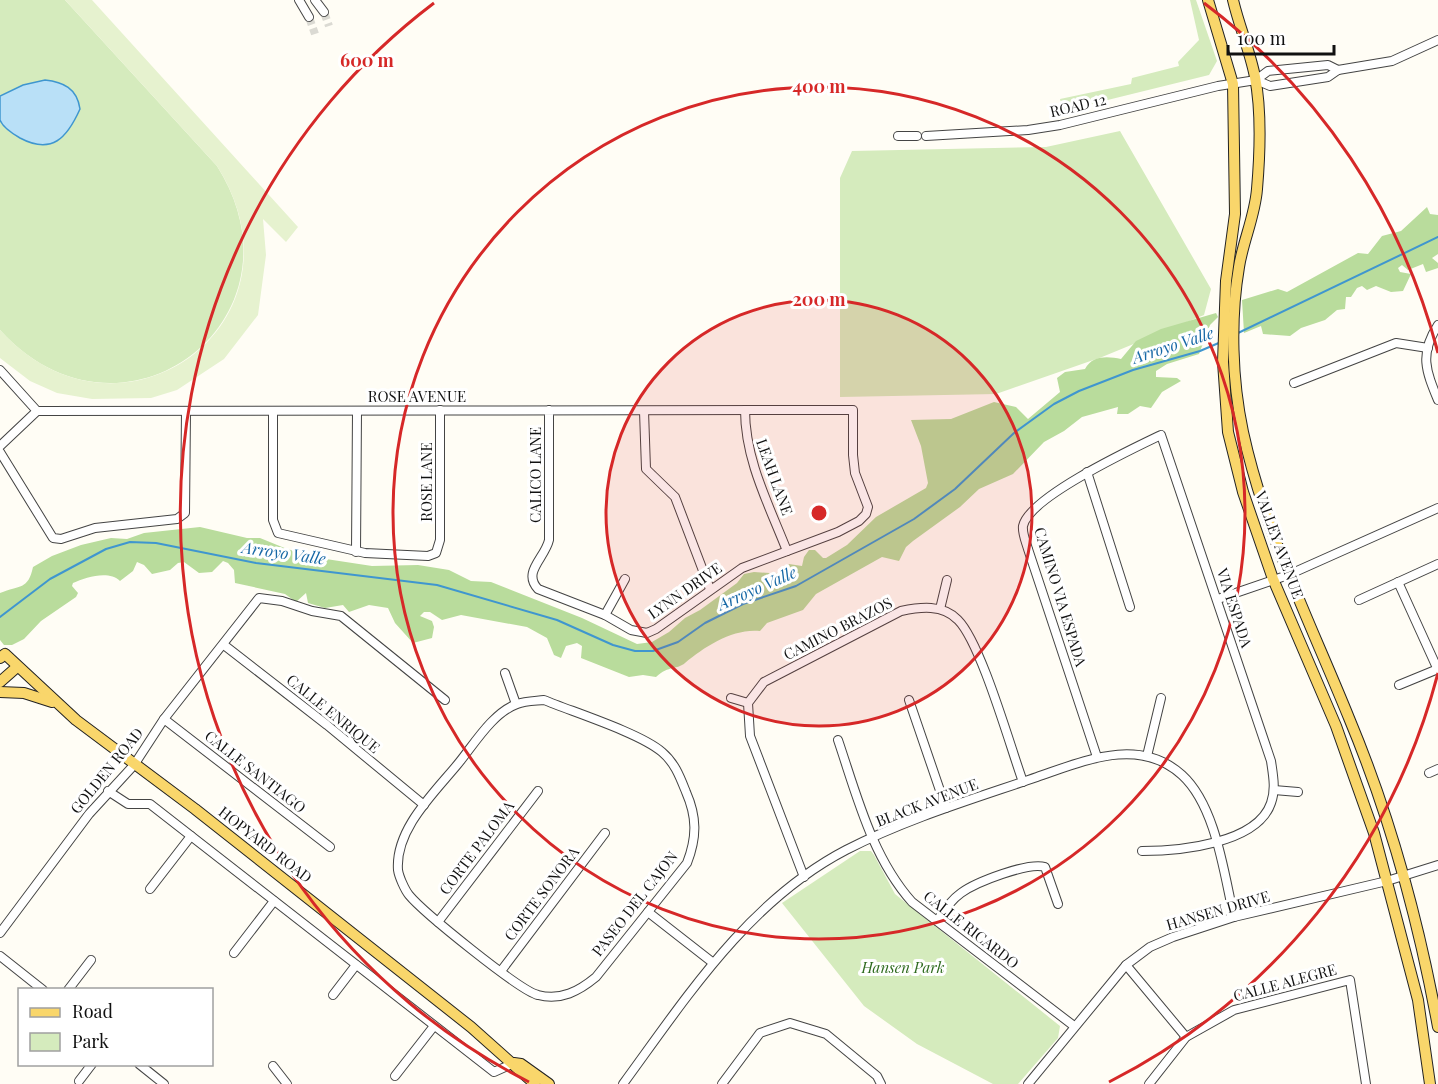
<svg xmlns="http://www.w3.org/2000/svg" width="1438" height="1084" viewBox="0 0 1438 1084" font-family="'Playfair Display',serif">
	<rect width="100%" height="100%" fill="#fffdf5"/>
	<g fill="#d5ebbd">
		<path d="M0 0H65L217 166C314 320 121 464 0 330Z"/>
		<polygon points="1190,0 1196,0 1217,61 1209,75 1063,111 1060,99 1131,84 1132,78 1179,66 1178,62 1199,40"/>
		<polygon points="1120,131 1211,289 1204,315 1102,357 996,394 840,397 840,178 852,151 1046,147"/>
		<polygon points="860,851 871,851 874,855 895,894 1060,1026 1058,1038 1018,1084 993,1084 917,1044 864,1006 782,903"/>
	</g>
	<g fill="#b9dc9c">
		<polygon points="1427,207 1430,214 1438,215 1438,254 1432,258 1438,263 1438,268 1426,272 1423,264 1408,270 1402,265 1398,268 1400,272 1411,274 1403,291 1391,292 1376,286 1367,290 1362,286 1357,288 1351,297 1346,297 1345,309 1337,310 1325,320 1301,328 1290,336 1263,334 1261,326 1244,333 1242,300 1278,289 1287,292 1358,253 1368,254 1382,236 1401,231"/>
		<path d="M1216 313 1218 317 1210 325 1199 354 1167 364 1156 371V377L1177 378 1181 381 1162 392 1151 408 1140 406 1128 414H1117L1118 407 1082 417 1064 431 1044 442 1013 474 979 489 960 507 913 541 906 547 899 561 882 557 816 594 803 610 767 623 760 631C734 628 705 646 685 663 677 670 669 665 656 677L643 675 629 677 581 658 582 646 577 643 566 646 561 658 554 655 547 638 527 627 461 615 442 620 430 612H424L420 616 432 621 434 627 432 638 413 643 395 623 388 608 369 605 349 612 343 605 325 608 308 603 306 593 296 602 285 594 235 583 234 570 228 563 223 561 212 572 199 573 184 562 178 563 170 570 152 574 144 565 137 562 133 571 120 581C109 570 86 577 73 583L72 586 78 593 76 597 41 621 24 639 12 645H4L0 640V593C20 585 28 590 33 567L52 556 81 545 111 538 127 539 144 533 200 527 247 538H260L287 549 326 559 372 566 418 565 449 570 471 581 491 582 582 618 637 644 652 642 669 632 685 618 700 610 737 583 744 574 754 572 784 574 789 564 802 566 804 557 809 550H815L823 558H826L847 545 876 517 926 488 928 483 921 446 911 420 951 419 994 402 1016 407 1028 419 1060 392 1057 378 1065 372 1085 369C1092 355 1108 356 1121 359L1136 341 1161 329Z"/>
	</g>
	<path fill="#e6f2cf" d="M65 0H92L298 227 286 242 263 219 266 255 258 315 224 359 177 390 151 398 92 399 57 393 30 381 0 358V330C122 464 315 321 217 166Z"/>
	<path fill="#b9e0f7" stroke="#3f96cf" stroke-width="1.5" d="M45 80C63 82 77 88 80 109 67 138 52 155 20 138 13 134 3 128 0 120 0 113 0 103 0 96L23 85Z"/>
	<g fill="none" stroke-linecap="round" stroke-linejoin="round">
		<g stroke="#3f96cf" stroke-width="2">
			<polyline points="1236,334 1438,237"/>
			<polyline points="0,617 50,579 106,549 130,542 156,543 256,563 437,585 557,620 613,645 635,651 653,651 678,642 705,623 743,604 796,586 914,519 955,489 1014,433 1054,404 1079,391 1133,370 1200,351 1221,342"/>
		</g>
		<g stroke="#dbdad3" stroke-width="8" stroke-dasharray="8 4" stroke-linecap="butt">
			<polyline points="324,12 329,26"/>
			<polyline points="309,17 315,34"/>
		</g>
		<defs>
			<g id="minor">
				<polyline points="299,0 309,17"/>
				<polyline points="315,0 324,12"/>
				<polyline points="1256,80 1270,86 1328,77 1338,70 1392,61 1438,40"/>
				<polyline points="898,136 917,136"/>
				<polyline points="926,136 1028,130 1060,125 1218,86 1256,80 1268,71 1328,65 1338,70"/>
				<path d="M1438 325C1419 354 1426 371 1438 400"/>
				<path d="M0 370 37 411C309 411 581 410 853 410V455L855 473 868 507 866 514 859 521 838 532 742 568 656 629 647 633 631 630 605 615 538 589C522 572 545 558 549 540V410"/>
				<polyline points="1294,383 1396,343 1428,348"/>
				<path d="M745 410C745 460 769 505 787 551"/>
				<polyline points="273,411 273,520 278,533 365,553 428,556 436,553 440,540 440,410"/>
				<polyline points="644,411 646,469 675,497 710,589"/>
				<polyline points="0,446 37,411"/>
				<polyline points="0,452 53,538 61,539 95,528 177,519 185,513 186,411"/>
				<polyline points="1087,472 1130,607"/>
				<polyline points="356,552 357,411"/>
				<polyline points="1398,582 1438,670"/>
				<polyline points="1218,599 1288,575 1438,508"/>
				<polyline points="1359,600 1438,564"/>
				<polyline points="940,609 947,580"/>
				<polyline points="605,615 625,579"/>
				<polyline points="224,645 327,725 424,805"/>
				<polyline points="505,673 516,704"/>
				<polyline points="1399,685 1438,669"/>
				<polyline points="731,698 748,703"/>
				<path d="M544 700C573 712 640 733 662 752 675 763 680 777 686 792 697 817 697 837 687 863L596 977C579 991 561 1001 538 995 520 991 423 912 409 895 405 890 399 877 398 870 395 830 433 794 457 765 473 746 492 713 517 704 525 701 535 701 544 700Z"/>
				<polyline points="909,700 946,808"/>
				<polyline points="164,719 330,847"/>
				<path d="M838 740C857 796 872 857 912 902L1074 1026"/>
				<polyline points="1147,756 1161,698"/>
				<path d="M1097 757 1028 549C1026 542 1022 533 1023 526 1029 497 1134 448 1161 435L1271 761C1273 775 1276 789 1271 803 1257 844 1179 851 1142 851"/>
				<polyline points="1429,773 1438,769"/>
				<polyline points="1274,790 1298,792"/>
				<polyline points="108,791 128,804 150,804 494,1072 514,1063"/>
				<path d="M804 877 750 736 748 703 764 682 901 611C920 607 943 604 958 620 981 643 1010 746 1023 782"/>
				<polyline points="150,889 191,836"/>
				<polyline points="648,912 712,962"/>
				<path d="M937 921C944 910 951 900 961 893 976 882 1028 862 1045 867L1058 904"/>
				<polyline points="438,922 538,791"/>
				<polyline points="0,933 89,814 134,765 164,719 259,598 282,601 312,611 341,616 445,700"/>
				<polyline points="234,953 274,901"/>
				<polyline points="0,956 43,990"/>
				<polyline points="1126,965 1186,1037"/>
				<polyline points="501,971 605,833"/>
				<polyline points="68,990 91,960"/>
				<polyline points="333,995 356,965"/>
				<polyline points="139,1064 164,1084"/>
				<polyline points="273,1066 287,1084"/>
				<polyline points="395,1076 434,1026"/>
				<polyline points="79,1081 92,1064"/>
				<path d="M623 1084C686 998 748 901 846 850 906 819 973 799 1037 777 1084 761 1139 736 1182 775 1216 806 1224 874 1234 917"/>
				<polyline points="722,1084 760,1033 790,1023 826,1034 877,1076 881,1084"/>
				<polyline points="1028,1084 1126,965 1150,947 1173,937 1234,917 1387,881 1438,865"/>
				<polyline points="1149,1084 1186,1037 1234,1010 1350,980 1366,1084"/>
			</g>
			<g id="major">
				<polyline points="1208,0 1233,84 1235,214 1226,281 1223,362 1228,432 1243,492 1273,579 1336,726 1374,833 1418,1000 1430,1084"/>
				<path d="M1233 0C1239 26 1250 51 1255 77 1262 113 1260 154 1257 189 1255 216 1243 241 1239 267 1230 320 1232 380 1243 432 1265 533 1311 624 1349 718 1390 816 1419 923 1438 1027"/>
				<polyline points="0,658 5,654 76,720 195,809 471,1027 535,1084"/>
				<polyline points="0,682 17,667"/>
				<polyline points="0,692 24,693 52,702"/>
				<polyline points="514,1063 521,1064 549,1084"/>
			</g>
		</defs>
		<use href="#minor" stroke="#444" stroke-width="10"/>
		<use href="#major" stroke="#222" stroke-width="12"/>
		<use href="#minor" stroke="#fff" stroke-width="8"/>
		<use href="#major" stroke="#f9d66b" stroke-width="10"/>
	</g>
	<circle cx="819" cy="513" r="213" fill="#d62828" fill-opacity=".12"/>
	<g fill="none" stroke="#d62828" stroke-width="3">
		<circle cx="819" cy="513" r="213"/>
		<circle cx="819" cy="513" r="426"/>
		<path d="M1438 673A639 639 0 0 1 1109 1082M529 1082A639 639 0 0 1 434 3M1204 3A639 639 0 0 1 1438 353"/>
	</g>
	<g text-anchor="middle" stroke-width="6" stroke-linejoin="round" paint-order="stroke">
		<g font-size="15" fill="#111" stroke="#fff">
			<text transform="translate(1078 106) rotate(-13)" y="5">ROAD 12</text>
			<text x="417" y="402">ROSE AVENUE</text>
			<text transform="translate(536 475) rotate(-90)" y="5">CALICO LANE</text>
			<text transform="translate(774 477) rotate(70)" y="5">LEAH LANE</text>
			<text transform="translate(427 482) rotate(-90)" y="5">ROSE LANE</text>
			<text transform="translate(1279 545) rotate(70)" y="5">VALLEY AVENUE</text>
			<text transform="translate(685 591) rotate(-35)" y="5">LYNN DRIVE</text>
			<text transform="translate(1060 597) rotate(73)" y="5">CAMINO VIA ESPADA</text>
			<text transform="translate(1234 608) rotate(72)" y="5">VIA ESPADA</text>
			<text transform="translate(838 629) rotate(-27)" y="5">CAMINO BRAZOS</text>
			<text transform="translate(333 714) rotate(39)" y="5">CALLE ENRIQUE</text>
			<text transform="translate(107 771) rotate(-51)" y="5">GOLDEN ROAD</text>
			<text transform="translate(255 772) rotate(38)" y="5">CALLE SANTIAGO</text>
			<text transform="translate(927 803) rotate(-21)" y="5">BLACK AVENUE</text>
			<text transform="translate(265 845) rotate(38)" y="5">HOPYARD ROAD</text>
			<text transform="translate(477 848) rotate(-53)" y="5">CORTE PALOMA</text>
			<text transform="translate(542 894) rotate(-53)" y="5">CORTE SONORA</text>
			<text transform="translate(635 904) rotate(-52)" y="5">PASEO DEL CAJON</text>
			<text transform="translate(1218 911) rotate(-16)" y="5">HANSEN DRIVE</text>
			<text transform="translate(971 930) rotate(38)" y="5">CALLE RICARDO</text>
			<text transform="translate(1285 983) rotate(-15)" y="5">CALLE ALEGRE</text>
		</g>
		<g font-size="15" font-style="italic" fill="#2f6b1f" stroke="#fff">
			<text x="903" y="973">Hansen Park</text>
		</g>
		<g font-size="16" font-style="italic" fill="#1768a6" stroke="#fff">
			<text transform="translate(1173 345) rotate(-18)" y="6">Arroyo Valle</text>
			<text transform="translate(284 553) rotate(8)" y="6">Arroyo Valle</text>
			<text transform="translate(757 588) rotate(-24)" y="6">Arroyo Valle</text>
		</g>
	</g>
	<circle cx="819" cy="513" r="9" fill="#d62828" stroke="#fff" stroke-width="3"/>
	<g font-size="18" text-anchor="middle" font-weight="bold" fill="#d62828" stroke="#fff" stroke-width="6" stroke-linejoin="round" paint-order="stroke">
		<text x="367" y="67">600 m</text>
		<text x="819" y="93">400 m</text>
		<text x="819" y="306">200 m</text>
	</g>
	<rect x="18" y="988" width="195" height="78" fill="#ffffff" stroke="#a0a0a0" stroke-width="1.5"/>
	<rect x="30" y="1008" width="30" height="9" fill="#f9d66b" stroke="#a0a0a0" stroke-width="1.5"/>
	<text x="72" y="1018" font-size="18" fill="#111111">Road</text>
	<rect x="30" y="1033" width="30" height="18" fill="#d5ebbd" stroke="#a0a0a0" stroke-width="1.5"/>
	<text x="72" y="1048" font-size="18" fill="#111111">Park</text>
	<path d="M1228 45v9h106v-9" fill="none" stroke="#111111" stroke-width="3"/>
	<text x="1237" y="45" font-size="18" fill="#111111" stroke="#ffffff" stroke-width="4.5" paint-order="stroke">100 m</text>
</svg>
